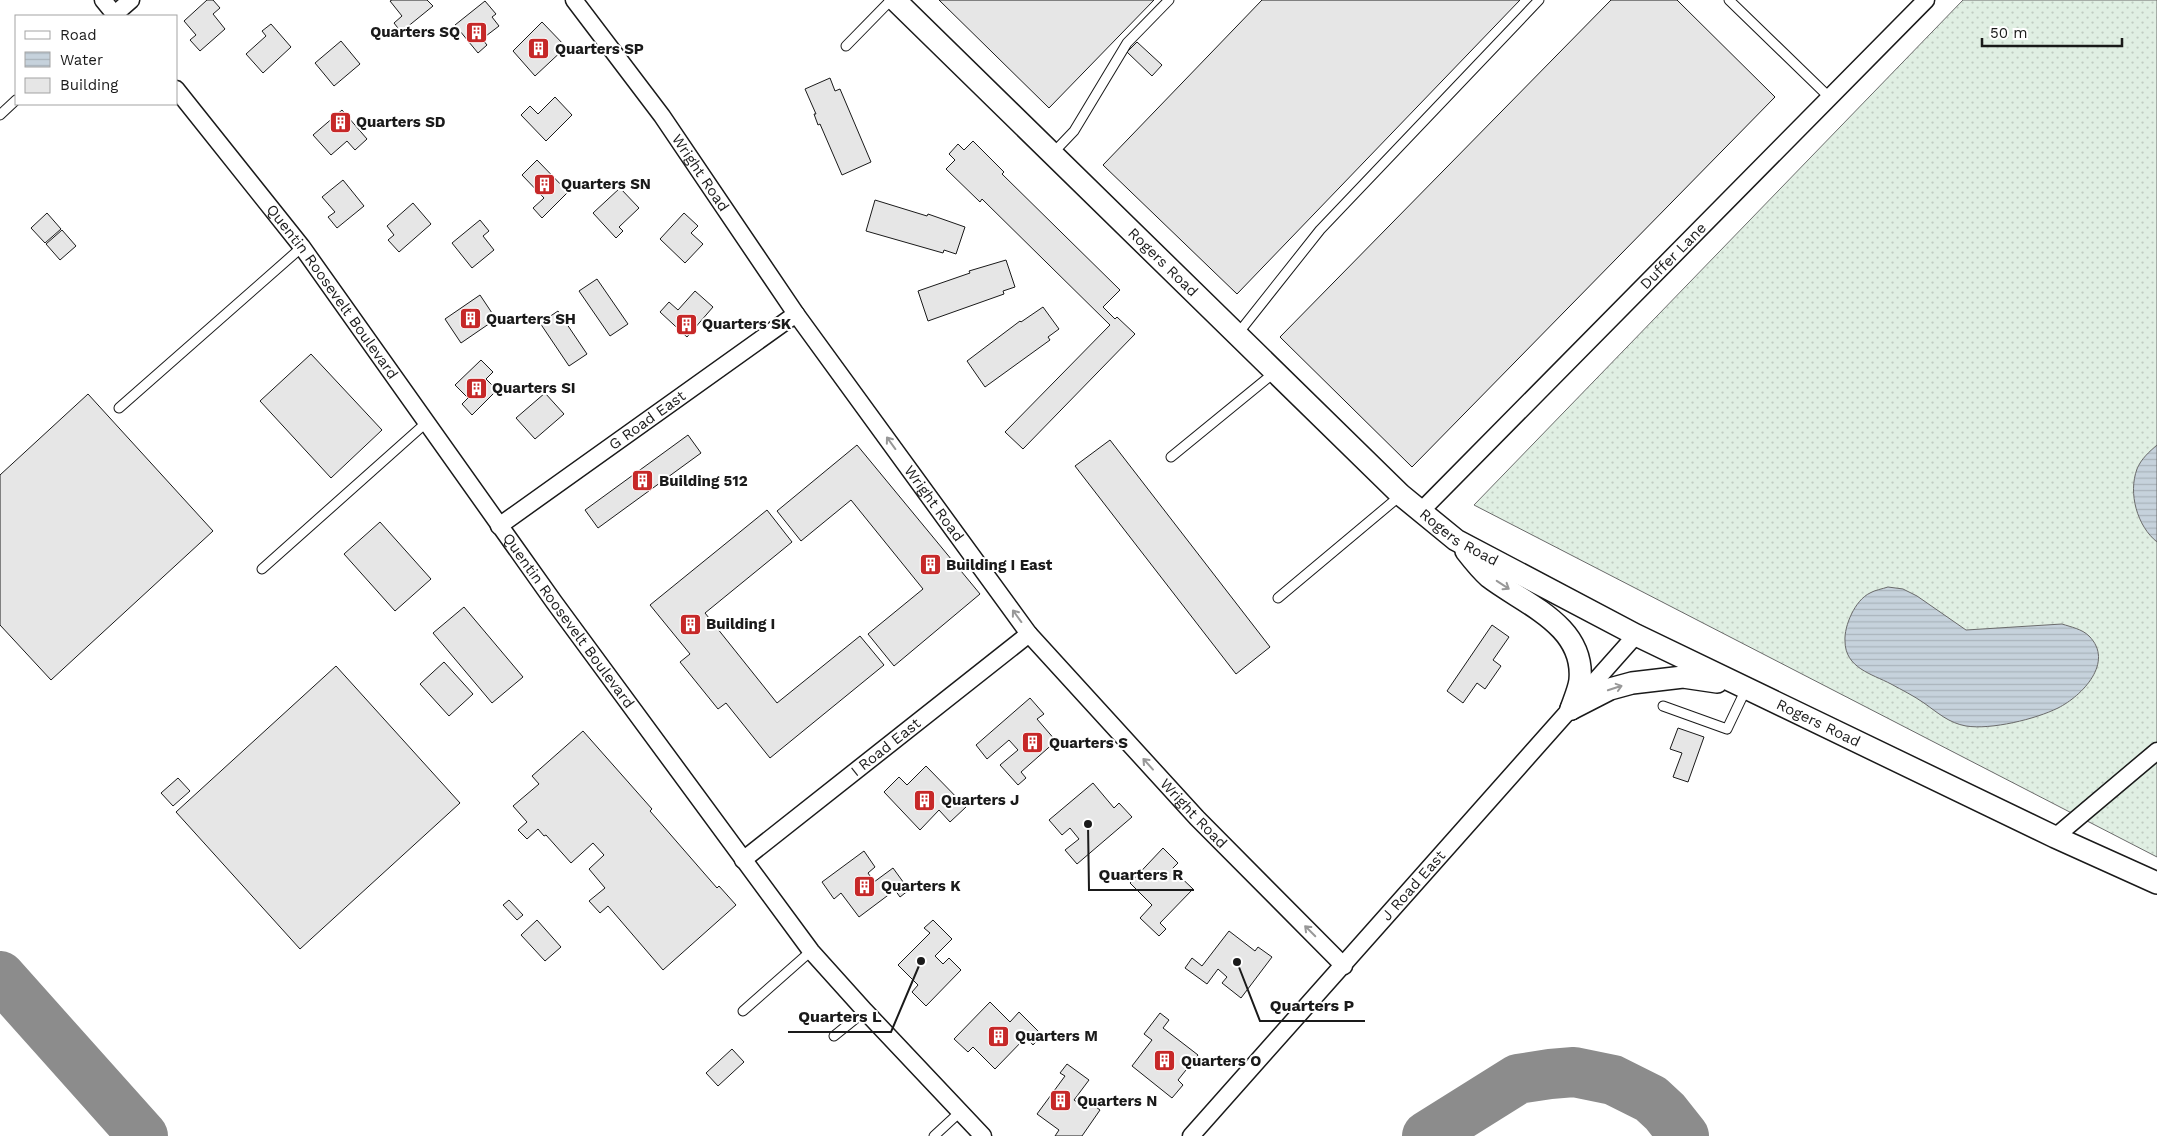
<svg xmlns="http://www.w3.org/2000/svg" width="2157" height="1136" viewBox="0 0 2157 1136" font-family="'Work Sans',sans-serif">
	<defs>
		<pattern id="grass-dots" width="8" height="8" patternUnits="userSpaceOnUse" patternTransform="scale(1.25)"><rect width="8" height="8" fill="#e0efe3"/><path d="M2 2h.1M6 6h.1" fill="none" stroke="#c0ccc2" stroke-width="1.8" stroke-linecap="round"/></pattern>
		<pattern id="water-rules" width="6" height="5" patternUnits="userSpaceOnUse" patternTransform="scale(1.25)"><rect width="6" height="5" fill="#c6d2dc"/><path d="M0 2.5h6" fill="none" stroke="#aab4bc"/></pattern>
	</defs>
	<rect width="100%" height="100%" fill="#fff"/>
	<polygon fill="url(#grass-dots)" stroke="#6a6a6a" points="1963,0 2157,0 2157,857 1474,505"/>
	<g fill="url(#water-rules)" stroke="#6a6a6a">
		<path d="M2157 445V542C2137 526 2128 493 2137 469 2141 459 2149 452 2157 445Z"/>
		<path d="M1888 587 1903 589 1917 596 1966 630 2062 624C2071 627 2082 629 2089 636 2115 662 2082 696 2058 708 2036 719 1991 730 1966 726 1949 723 1938 713 1924 703 1914 696 1902 690 1891 684 1872 674 1845 668 1845 641 1844 626 1855 600 1870 593 1875 590 1882 589 1888 587Z"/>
	</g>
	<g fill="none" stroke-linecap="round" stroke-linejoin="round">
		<g stroke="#8c8c8c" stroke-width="50">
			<polyline points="0,976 143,1136"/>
			<polyline points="1427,1136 1518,1079 1550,1074 1574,1072 1613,1080 1651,1099 1665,1112 1684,1136"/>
		</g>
	</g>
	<g fill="#e6e6e6" stroke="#1a1a1a">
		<polygon points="207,0 213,0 220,8 213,14 225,29 200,51 190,40 196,35 184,21"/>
		<polygon points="392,0 427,0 433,6 401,32 394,23 402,16 390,1"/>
		<polygon points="939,0 1154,0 1049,108"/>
		<polygon points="1262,0 1520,0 1237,294 1103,165"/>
		<polygon points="1611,0 1677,0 1775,97 1412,467 1280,337"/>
		<polygon points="485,1 496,14 492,17 499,26 482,39 487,45 478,53 455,25"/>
		<polygon points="542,22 566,47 535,76 513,51"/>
		<polygon points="271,24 291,47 263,73 246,54 266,36 262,31"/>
		<polygon points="341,41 360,64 334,86 315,63"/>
		<polygon points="1137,42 1162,65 1152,76 1127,52"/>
		<polygon points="830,78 835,91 840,89 871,162 842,175 820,124 818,125 814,114 816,114 805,89"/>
		<polygon points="555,97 572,115 546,141 521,115 530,106 538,114"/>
		<polygon points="342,110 367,139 355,150 347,141 331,155 313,135"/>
		<polygon points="973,141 1004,172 1002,174 1120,290 1103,307 1115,319 1117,317 1135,334 1023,449 1005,432 1110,325 982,199 980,202 946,169 955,160 949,154 958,144 964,150"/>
		<polygon points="537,160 568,192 542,218 533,208 544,198 522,175"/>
		<polygon points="343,180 364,206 337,228 328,217 335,212 322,197"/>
		<polygon points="620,188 639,208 619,227 623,231 616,238 593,213"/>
		<polygon points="875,200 927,216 928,214 965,227 956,254 944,250 943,253 866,231"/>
		<polygon points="413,203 431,224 399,252 388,240 394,235 387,226"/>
		<polygon points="47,213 61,229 45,243 31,228"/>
		<polygon points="684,213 698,226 691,233 703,244 685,263 660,239"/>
		<polygon points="480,220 489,231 483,236 494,250 472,268 452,243"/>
		<polygon points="62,230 76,246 60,260 46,244"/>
		<polygon points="1006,260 1015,287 1003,291 1004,294 928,321 918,291 970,273 969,271"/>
		<polygon points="597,279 628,324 610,336 579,291"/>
		<polygon points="695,291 713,307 687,337 660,312 669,302 678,310"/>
		<polygon points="480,295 496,319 461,343 445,319"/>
		<polygon points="1043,307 1059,329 1048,337 1050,340 985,387 967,361 1020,321 1021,322"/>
		<polygon points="558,311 587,354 569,366 540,323"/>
		<polygon points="311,354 382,430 331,478 260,401"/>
		<polygon points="481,360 493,372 486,379 497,390 472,415 462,404 468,398 455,385"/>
		<polygon points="545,393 564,414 535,439 516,418"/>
		<polygon points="88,394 213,531 51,680 0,625 0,475"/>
		<polygon points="688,435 701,453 598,528 585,510"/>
		<polygon points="1110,440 1270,647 1236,674 1075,466"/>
		<polygon points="857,445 980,594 894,666 868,634 923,589 851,500 801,541 777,511"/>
		<polygon points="767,510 792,542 705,613 777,703 860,636 884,665 770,758 726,703 718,709 680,662 690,654 650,605"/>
		<polygon points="380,522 431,579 395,611 344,554"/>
		<polygon points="464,607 523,677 492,703 433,633"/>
		<polygon points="1492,625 1509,637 1493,660 1501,666 1485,689 1477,683 1463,703 1447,691"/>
		<polygon points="444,662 473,694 449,716 420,684"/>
		<polygon points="336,666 460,803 300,949 176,812"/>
		<polygon points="1030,698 1044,714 1037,719 1056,741 1021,772 1026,778 1018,785 1000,765 1018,750 1009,740 987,759 976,745"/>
		<polygon points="1678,728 1704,737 1688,782 1673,777 1682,753 1670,749"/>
		<polygon points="583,731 652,809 650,811 717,888 719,886 736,905 663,970 608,906 600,913 589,901 605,888 589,869 604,855 593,843 571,863 546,835 544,836 538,829 527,839 518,830 527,822 513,806 539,784 532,776"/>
		<polygon points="926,766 966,807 950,822 939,810 920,830 884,792 899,777 907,785"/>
		<polygon points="178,778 190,791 173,806 161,793"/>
		<polygon points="1093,783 1114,808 1119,803 1132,817 1077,864 1065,850 1079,839 1070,828 1062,835 1049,820"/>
		<polygon points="1163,848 1178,863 1172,869 1193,889 1160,923 1166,929 1159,936 1140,918 1152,905 1130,883"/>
		<polygon points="864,851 875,867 868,873 874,882 893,868 909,890 900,897 895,890 859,917 841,893 834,899 822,882"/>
		<polygon points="509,900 523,915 517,920 503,905"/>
		<polygon points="537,920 561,947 545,961 521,935"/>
		<polygon points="933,920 952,939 935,956 943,964 949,958 961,970 926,1006 912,992 918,985 898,965 930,933 924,928"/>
		<polygon points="1229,931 1255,951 1258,947 1272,957 1241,998 1222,983 1227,977 1218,969 1207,984 1185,968 1192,958 1202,966"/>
		<polygon points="990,1002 1010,1022 1019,1012 1042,1035 1033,1045 1026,1037 995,1069 973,1047 968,1052 954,1039"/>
		<polygon points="1160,1013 1169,1020 1163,1028 1198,1055 1178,1080 1183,1085 1172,1098 1132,1066 1152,1040 1144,1034"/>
		<polygon points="732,1049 744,1062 718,1086 706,1073"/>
		<polygon points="1067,1064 1089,1080 1074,1100 1084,1107 1088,1101 1100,1110 1082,1136 1055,1136 1059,1130 1037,1114 1065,1076 1060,1073"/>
	</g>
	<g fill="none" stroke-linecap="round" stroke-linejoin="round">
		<defs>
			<g id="service">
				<polyline points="1729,0 1829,97"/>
				<polyline points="846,46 891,0"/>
				<polyline points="0,115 16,100"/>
				<polyline points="1053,153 1074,131 1127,43 1169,0"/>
				<polyline points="1236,336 1320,230 1539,0"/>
				<polyline points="119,408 302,247"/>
				<polyline points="1171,457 1275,372"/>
				<polyline points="262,569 427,422"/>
				<polyline points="1278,598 1401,495"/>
				<polyline points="1663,706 1727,729 1746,689"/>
				<polyline points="743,1011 811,951"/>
				<polyline points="834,1036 865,1011"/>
				<polyline points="934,1136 960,1112"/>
			</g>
			<g id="minor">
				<polyline points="103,0 116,16"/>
				<path id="s1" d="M574 0 662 116 796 314 1029 634 1197 818 1344 966"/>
				<polyline points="115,14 131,0"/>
				<path id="s2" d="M176 89 302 247 554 602 811 951 865 1011 983 1136"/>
				<path id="s3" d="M1420 512 1926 0"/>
				<path id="s4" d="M499 526 796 314"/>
				<polyline points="2055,837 2157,751"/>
				<path id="s5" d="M743 860 1029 634"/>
				<path id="s6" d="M1191 1136 1636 635"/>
			</g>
			<g id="tertiary">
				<path id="s7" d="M895 0 1401 495 1456 540 1636 635 2055 837 2157 883"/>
				<path d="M1466 551C1473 560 1481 570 1489 577 1524 604 1585 625 1580 680 1579 689 1574 700 1571 709"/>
				<polyline points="1571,709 1610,689 1632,683 1683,677 1717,682"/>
			</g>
		</defs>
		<use href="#service" stroke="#1a1a1a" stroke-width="11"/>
		<use href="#minor" stroke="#1a1a1a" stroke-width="19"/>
		<use href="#tertiary" stroke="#1a1a1a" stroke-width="24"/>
		<use href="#service" stroke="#fff" stroke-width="9"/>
		<use href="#minor" stroke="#fff" stroke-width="16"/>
		<use href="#tertiary" stroke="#fff" stroke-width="21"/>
	</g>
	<defs><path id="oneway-shaft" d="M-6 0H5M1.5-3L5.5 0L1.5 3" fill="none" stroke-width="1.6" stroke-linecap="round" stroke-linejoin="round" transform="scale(1.25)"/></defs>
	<g stroke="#989898">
		<use href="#oneway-shaft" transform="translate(891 443) rotate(-126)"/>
		<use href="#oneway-shaft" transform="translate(1503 585) rotate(33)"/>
		<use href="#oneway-shaft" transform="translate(1017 616) rotate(-126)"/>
		<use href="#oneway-shaft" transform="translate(1615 688) rotate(-18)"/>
		<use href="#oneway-shaft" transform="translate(1148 764) rotate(-132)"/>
		<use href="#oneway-shaft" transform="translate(1310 931) rotate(-135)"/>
	</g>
	<defs>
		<symbol id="building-square" viewBox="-11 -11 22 22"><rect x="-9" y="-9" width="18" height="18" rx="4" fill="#c62828" stroke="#fff"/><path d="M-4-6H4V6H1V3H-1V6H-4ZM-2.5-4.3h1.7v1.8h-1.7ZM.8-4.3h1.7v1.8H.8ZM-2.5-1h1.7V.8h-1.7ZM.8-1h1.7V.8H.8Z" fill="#fff"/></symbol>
	</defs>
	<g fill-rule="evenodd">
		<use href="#building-square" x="464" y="20" width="25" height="25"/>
		<use href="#building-square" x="526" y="36" width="25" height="25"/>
		<use href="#building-square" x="328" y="110" width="25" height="25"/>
		<use href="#building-square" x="532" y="172" width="25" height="25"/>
		<use href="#building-square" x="458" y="306" width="25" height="25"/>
		<use href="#building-square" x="674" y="312" width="25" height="25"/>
		<use href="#building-square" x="464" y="376" width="25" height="25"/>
		<use href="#building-square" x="630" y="468" width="25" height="25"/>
		<use href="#building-square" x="918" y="552" width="25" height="25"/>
		<use href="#building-square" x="678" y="612" width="25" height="25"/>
		<use href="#building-square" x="1020" y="730" width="25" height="25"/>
		<use href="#building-square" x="912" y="788" width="25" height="25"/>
		<use href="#building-square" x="852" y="874" width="25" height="25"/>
		<use href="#building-square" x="986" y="1024" width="25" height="25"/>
		<use href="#building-square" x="1152" y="1048" width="25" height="25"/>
		<use href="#building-square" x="1048" y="1088" width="25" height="25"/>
	</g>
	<g text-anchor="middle" stroke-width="4" stroke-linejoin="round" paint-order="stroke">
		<g font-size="15" font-weight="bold" fill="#1a1a1a" stroke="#fff" text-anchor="start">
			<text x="460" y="37" text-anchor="end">Quarters SQ</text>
			<text x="555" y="54">Quarters SP</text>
			<text x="356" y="127">Quarters SD</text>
			<text x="561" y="189">Quarters SN</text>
			<text x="486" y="324">Quarters SH</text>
			<text x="702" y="329">Quarters SK</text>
			<text x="492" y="393">Quarters SI</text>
			<text x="659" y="486">Building 512</text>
			<text x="946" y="570">Building I East</text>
			<text x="706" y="629">Building I</text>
			<text x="1049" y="748">Quarters S</text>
			<text x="941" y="805">Quarters J</text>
			<text x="881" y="891">Quarters K</text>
			<text x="1015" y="1041">Quarters M</text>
			<text x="1181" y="1066">Quarters O</text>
			<text x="1077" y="1106">Quarters N</text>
		</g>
		<g font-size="15" fill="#1a1a1a" stroke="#fff">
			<text dy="5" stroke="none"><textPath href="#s1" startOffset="214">Wright Road</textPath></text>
			<text dy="5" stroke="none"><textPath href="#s3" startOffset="360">Duffer Lane</textPath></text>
			<text dy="5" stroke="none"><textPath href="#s7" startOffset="375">Rogers Road</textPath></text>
			<text dy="5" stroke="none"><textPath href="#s2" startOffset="256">Quentin Roosevelt Boulevard</textPath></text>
			<text dy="5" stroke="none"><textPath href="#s4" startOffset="182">G Road East</textPath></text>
			<text dy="5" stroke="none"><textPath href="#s1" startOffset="619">Wright Road</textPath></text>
			<text dy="5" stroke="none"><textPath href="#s7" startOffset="780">Rogers Road</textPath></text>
			<text dy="5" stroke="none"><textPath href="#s2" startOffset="661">Quentin Roosevelt Boulevard</textPath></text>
			<text dy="5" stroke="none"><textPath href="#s7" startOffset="1185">Rogers Road</textPath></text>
			<text dy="5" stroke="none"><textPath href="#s5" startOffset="182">I Road East</textPath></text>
			<text dy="5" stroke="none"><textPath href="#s1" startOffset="1024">Wright Road</textPath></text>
			<text dy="5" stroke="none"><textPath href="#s6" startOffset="335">J Road East</textPath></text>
		</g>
	</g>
	<path fill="none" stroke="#1a1a1a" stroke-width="2" d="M1088 824L1089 890H1194M1237 962L1260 1021H1365M921 961L891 1032H788"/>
	<g fill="#1a1a1a" stroke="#fff" stroke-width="2">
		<circle cx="1088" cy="824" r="5"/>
		<circle cx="1237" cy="962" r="5"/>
		<circle cx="921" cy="961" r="5"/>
	</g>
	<g font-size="16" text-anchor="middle" font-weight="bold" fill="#1a1a1a" stroke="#fff" stroke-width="4" stroke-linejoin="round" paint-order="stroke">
		<text x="1141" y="880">Quarters R</text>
		<text x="1312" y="1011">Quarters P</text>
		<text x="840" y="1022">Quarters L</text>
	</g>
	<rect x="15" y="15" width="162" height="90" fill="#ffffff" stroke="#a3a3a3"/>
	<rect x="25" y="31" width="25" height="8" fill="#ffffff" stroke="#a3a3a3"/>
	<text x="60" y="40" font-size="15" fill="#1a1a1a">Road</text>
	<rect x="25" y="52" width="25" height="15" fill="url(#water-rules)" stroke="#a3a3a3"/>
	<text x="60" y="65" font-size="15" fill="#1a1a1a">Water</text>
	<rect x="25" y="78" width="25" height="15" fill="#e6e6e6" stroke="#a3a3a3"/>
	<text x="60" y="90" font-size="15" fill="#1a1a1a">Building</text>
	<path d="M1982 38v8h140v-8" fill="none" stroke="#1a1a1a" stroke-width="2.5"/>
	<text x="1990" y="38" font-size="15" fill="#1a1a1a" stroke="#ffffff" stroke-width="4" paint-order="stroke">50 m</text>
</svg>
